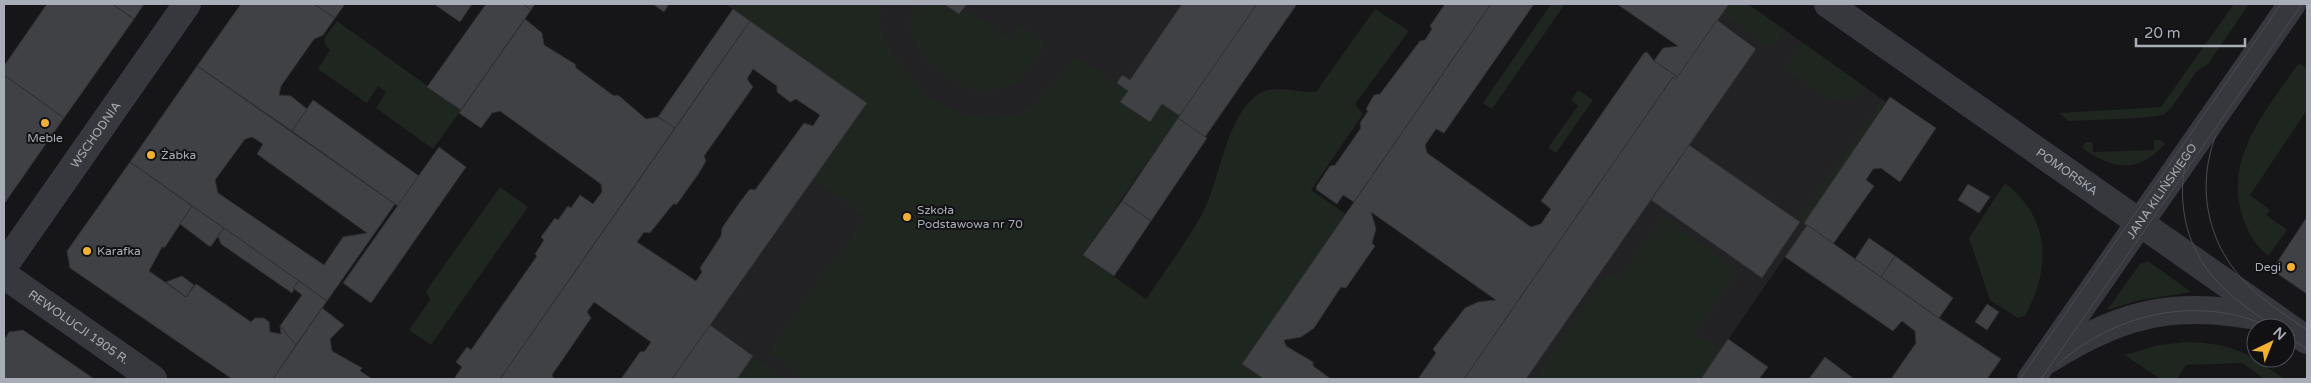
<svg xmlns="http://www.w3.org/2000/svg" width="2311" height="383" viewBox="0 0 2311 383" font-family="'Varela Round',sans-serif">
	<rect width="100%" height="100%" fill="#161618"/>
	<g fill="#222225">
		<polygon points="868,4 1256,4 997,379 672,379 867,103 821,71"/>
		<polygon points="1729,4 1748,4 1886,102 1804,223 1807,225 1701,379 1464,379 1673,77 1677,78"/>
	</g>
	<g fill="#1e261f">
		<path d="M725 4H884C875 24 886 43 898 60 906 70 913 81 922 90 945 114 991 125 1022 111 1044 100 1060 74 1075 56L1128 91 1120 102 1150 122 1162 104 1180 115 1083 255 1146 299C1165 271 1185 244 1201 216 1221 181 1225 115 1260 93 1273 85 1299 92 1316 92L1375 9 1409 31 1355 104 1363 114 1311 190 1346 214 1242 364 1264 379H806L768 352 865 216 813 179 867 103Z"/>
		<path d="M918 4H943L960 15 965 9 1009 38 1019 24 1047 45C1037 58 1028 75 1014 83 1000 91 981 93 966 88 947 81 910 50 909 29 909 19 912 11 918 4Z"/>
		<polygon points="1551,4 1565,4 1492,109 1483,103"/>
		<polygon points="1729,4 1748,4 1785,30 1771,49 1722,13"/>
		<polygon points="2234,4 2249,4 2208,64 2197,71 2171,108 2163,115 2140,118 2069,121 2059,113 2161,107"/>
		<polygon points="337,21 461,110 433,149 376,108 386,92 378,86 367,103 318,69 330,50 326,46 324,39"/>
		<polygon points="1802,42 1865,87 1859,97 1830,101 1784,69"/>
		<path d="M2299 63 2307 69V110L2250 195 2270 210 2266 215 2287 230 2268 256C2255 245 2247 231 2242 215 2224 156 2268 108 2299 63Z"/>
		<polygon points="1578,90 1593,100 1556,153 1548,148 1578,106 1571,100"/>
		<polygon points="1882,99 1886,102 1804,223 1798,220"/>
		<path d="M2154 140H2160L2165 144C2137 174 2114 170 2082 148L2086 142H2092L2093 152 2154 150Z"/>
		<path d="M2005 183C2051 219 2051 268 2025 316L2018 318 1990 300 1969 238Z"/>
		<polygon points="500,187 528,207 431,345 409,330 430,300 426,291"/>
		<polygon points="1663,217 1739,271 1696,333 1721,350 1701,379 1534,379 1608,272 1619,279"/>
		<polygon points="2148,261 2191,292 2136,301 2107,310 2140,264"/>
		<path d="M2187 342C2234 344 2247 352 2284 379H2265L2242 363 2186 365 2177 379H2160L2125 355 2159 345Z"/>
		<polygon points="753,356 785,379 737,379"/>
	</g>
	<g fill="#404145" stroke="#303034" fill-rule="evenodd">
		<polygon points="47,4 112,4 134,19 64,118 4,75 4,66"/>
		<polygon points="112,4 144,4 134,19"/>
		<polygon points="241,4 314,4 335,18 323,35 314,39 281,86 279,95 291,96 307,109 292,131 197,66"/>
		<polygon points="314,4 345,4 335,18"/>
		<polygon points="434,4 472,4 460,22"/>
		<polygon points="486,4 523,4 531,10 461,110 427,87"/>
		<polygon points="523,4 535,4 531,10"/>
		<polygon points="653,4 669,4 664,12"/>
		<polygon points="944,4 967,4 959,14"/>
		<polygon points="1182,4 1257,4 1180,116 1162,104 1150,122 1120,102 1128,91 1117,83 1122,75 1130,80"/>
		<polygon points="1257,4 1297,4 1205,137 1178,118"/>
		<polygon points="1445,4 1491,4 1354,202 1343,195 1337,204 1317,190 1316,187 1330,166 1335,165 1361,128 1360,123 1368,111 1366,109 1374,95 1380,94 1420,41 1425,40 1432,29 1430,26"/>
		<polygon points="1491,4 1534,4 1444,133 1436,129 1425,145 1427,153 1531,227 1541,224 1551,209 1541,201 1644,53 1647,52 1654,61 1678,77 1676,79 1673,77 1464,379 1418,379 1436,353 1433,349 1465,308 1478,302 1496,300 1371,212 1376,229 1372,243 1375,246 1346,288 1341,287 1314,328 1301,337 1284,340 1286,346 1313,362 1313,366 1331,379 1264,379 1242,364"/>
		<polygon points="1617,4 1729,4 1678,77 1654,61 1663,48 1678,46"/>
		<polygon points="733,9 750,21 675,128 658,117"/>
		<polygon points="525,19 542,33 544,45 575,64 576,68 614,96 618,95 646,119 658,117 675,128 500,379 458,379 455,377 462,367 456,362 467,347 471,350 537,256 535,254 544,240 541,237 555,218 558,220 568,206 571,208 580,195 593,204 602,192 601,184 500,111 492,113 481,128 459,113"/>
		<polygon points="1717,20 1756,49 1526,379 1464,379 1673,77 1676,79"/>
		<path d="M750 21 867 103 672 379H621L640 352 645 351 651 342 594 302 587 312 591 318 552 375 554 379H500ZM753 69 777 86V92L790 102 796 99 820 115 813 126 804 123 755 190 750 189 740 202 722 228 721 236 700 268 702 272 696 281 637 242 644 232 650 233 673 204H677L699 173 706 161 704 156 753 87 747 79Z"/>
		<path d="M197 66 395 204 327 301 130 162ZM252 137 263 144 257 154 367 233 343 237 324 265 218 193 215 180 245 139Z"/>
		<polygon points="4,75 64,118 4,204"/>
		<polygon points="1890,97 1936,128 1900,182 1881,168 1873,169 1866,180 1874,186 1833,244 1804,223"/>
		<polygon points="313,100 419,176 398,206 292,131"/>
		<polygon points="1178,118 1207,138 1151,221 1122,201"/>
		<polygon points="1689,145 1800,222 1762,278 1651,200"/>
		<polygon points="439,147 466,167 371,303 343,283"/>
		<polygon points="130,162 192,206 165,247 162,247 149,271 186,297 196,284 251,322 255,318 264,318 269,322 270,332 281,334 280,326 296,345 273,379 232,379 70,268 67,251"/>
		<polygon points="1968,184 1990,197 1979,213 1958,200"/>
		<polygon points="1122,201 1151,221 1114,276 1083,255"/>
		<polygon points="192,206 224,228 211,246 209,246 180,224"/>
		<polygon points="2307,217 2307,294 2272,270"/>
		<polygon points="1807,225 1939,318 2001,359 1987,379 1891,379 1916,343 1915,331 1902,321 1893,331 1785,257"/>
		<polygon points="224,228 299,281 292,293 221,244 218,236"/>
		<polygon points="1869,238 1895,256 1881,277 1855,259"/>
		<polygon points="1895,256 1953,298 1939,318 1881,277"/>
		<polygon points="182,276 194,285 186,297 166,282"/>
		<polygon points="299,281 327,301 296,345 280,326 302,295 293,288"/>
		<polygon points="1987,304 1999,312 1987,330 1975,322"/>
		<polygon points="322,308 344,325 330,339 332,351 362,368 360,371 372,379 273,379"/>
		<polygon points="710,325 753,356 737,379 672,379"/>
		<polygon points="23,330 87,374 94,379 4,379 4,340 9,332"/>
		<polygon points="1728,339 1768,367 1759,379 1701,379"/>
		<polygon points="1825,357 1854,379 1809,379"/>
	</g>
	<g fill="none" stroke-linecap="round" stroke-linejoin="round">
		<g stroke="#37383d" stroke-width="28">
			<path id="s1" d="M1828 4 2307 340"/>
			<path id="s2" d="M4 266 187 4"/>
			<path id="s3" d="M4 275 153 379"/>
			<path d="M2049 359C2127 309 2183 300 2272 319"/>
			<path id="s4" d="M2031 379 2292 4"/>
		</g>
		<g stroke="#4a4c52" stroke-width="1">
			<path d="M2216 135C2195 188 2208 247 2249 286 2266 303 2287 316 2307 330"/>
			<path d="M2192 139C2175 186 2180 238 2213 277 2231 298 2254 313 2276 328"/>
			<polyline points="2286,335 2307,349"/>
			<path d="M2057 365C2112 315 2193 295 2263 324"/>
			<polyline points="2020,379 2281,4"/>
			<polyline points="2041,379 2302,4"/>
		</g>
	</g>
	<g fill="#f2b134" stroke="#111113" stroke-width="2">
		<circle cx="45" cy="123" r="5"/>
		<circle cx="151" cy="155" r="5"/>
		<circle cx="907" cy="217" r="5"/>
		<circle cx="87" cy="251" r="5"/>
		<circle cx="2291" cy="267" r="5"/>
	</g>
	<g text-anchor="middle" stroke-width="4" stroke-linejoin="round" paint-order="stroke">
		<g font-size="12" fill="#a8adb8" stroke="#111113">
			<text dy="4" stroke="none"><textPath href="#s2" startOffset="160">WSCHODNIA</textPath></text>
			<text dy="4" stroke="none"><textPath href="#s1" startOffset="292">POMORSKA</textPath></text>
			<text dy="4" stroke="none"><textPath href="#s4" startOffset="229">JANA KILIŃSKIEGO</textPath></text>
			<text dy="4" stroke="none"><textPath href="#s3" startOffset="91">REWOLUCJI 1905 R.</textPath></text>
		</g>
		<g font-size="12" fill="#a8adb8" stroke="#111113" text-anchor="start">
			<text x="45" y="142" text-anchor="middle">Meble</text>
			<text x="161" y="159">Żabka</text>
			<text x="917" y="214">Szkoła<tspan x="917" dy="14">Podstawowa nr 70</tspan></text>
			<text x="97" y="255">Karafka</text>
			<text x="2281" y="271" text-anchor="end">Degi</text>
		</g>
	</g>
	<rect width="2311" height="383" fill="none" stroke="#a8adb8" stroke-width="10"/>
	<g transform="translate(2271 343) rotate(43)"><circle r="24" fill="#111113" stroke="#4d4f55"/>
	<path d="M0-4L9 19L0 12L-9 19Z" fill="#f2b134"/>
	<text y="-8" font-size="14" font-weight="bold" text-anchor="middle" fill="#a8adb8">N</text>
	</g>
	<path d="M2136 38v8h109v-8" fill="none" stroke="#a8adb8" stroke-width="2.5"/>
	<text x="2144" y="38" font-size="15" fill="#a8adb8" stroke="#111113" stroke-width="4" paint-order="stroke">20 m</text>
</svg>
